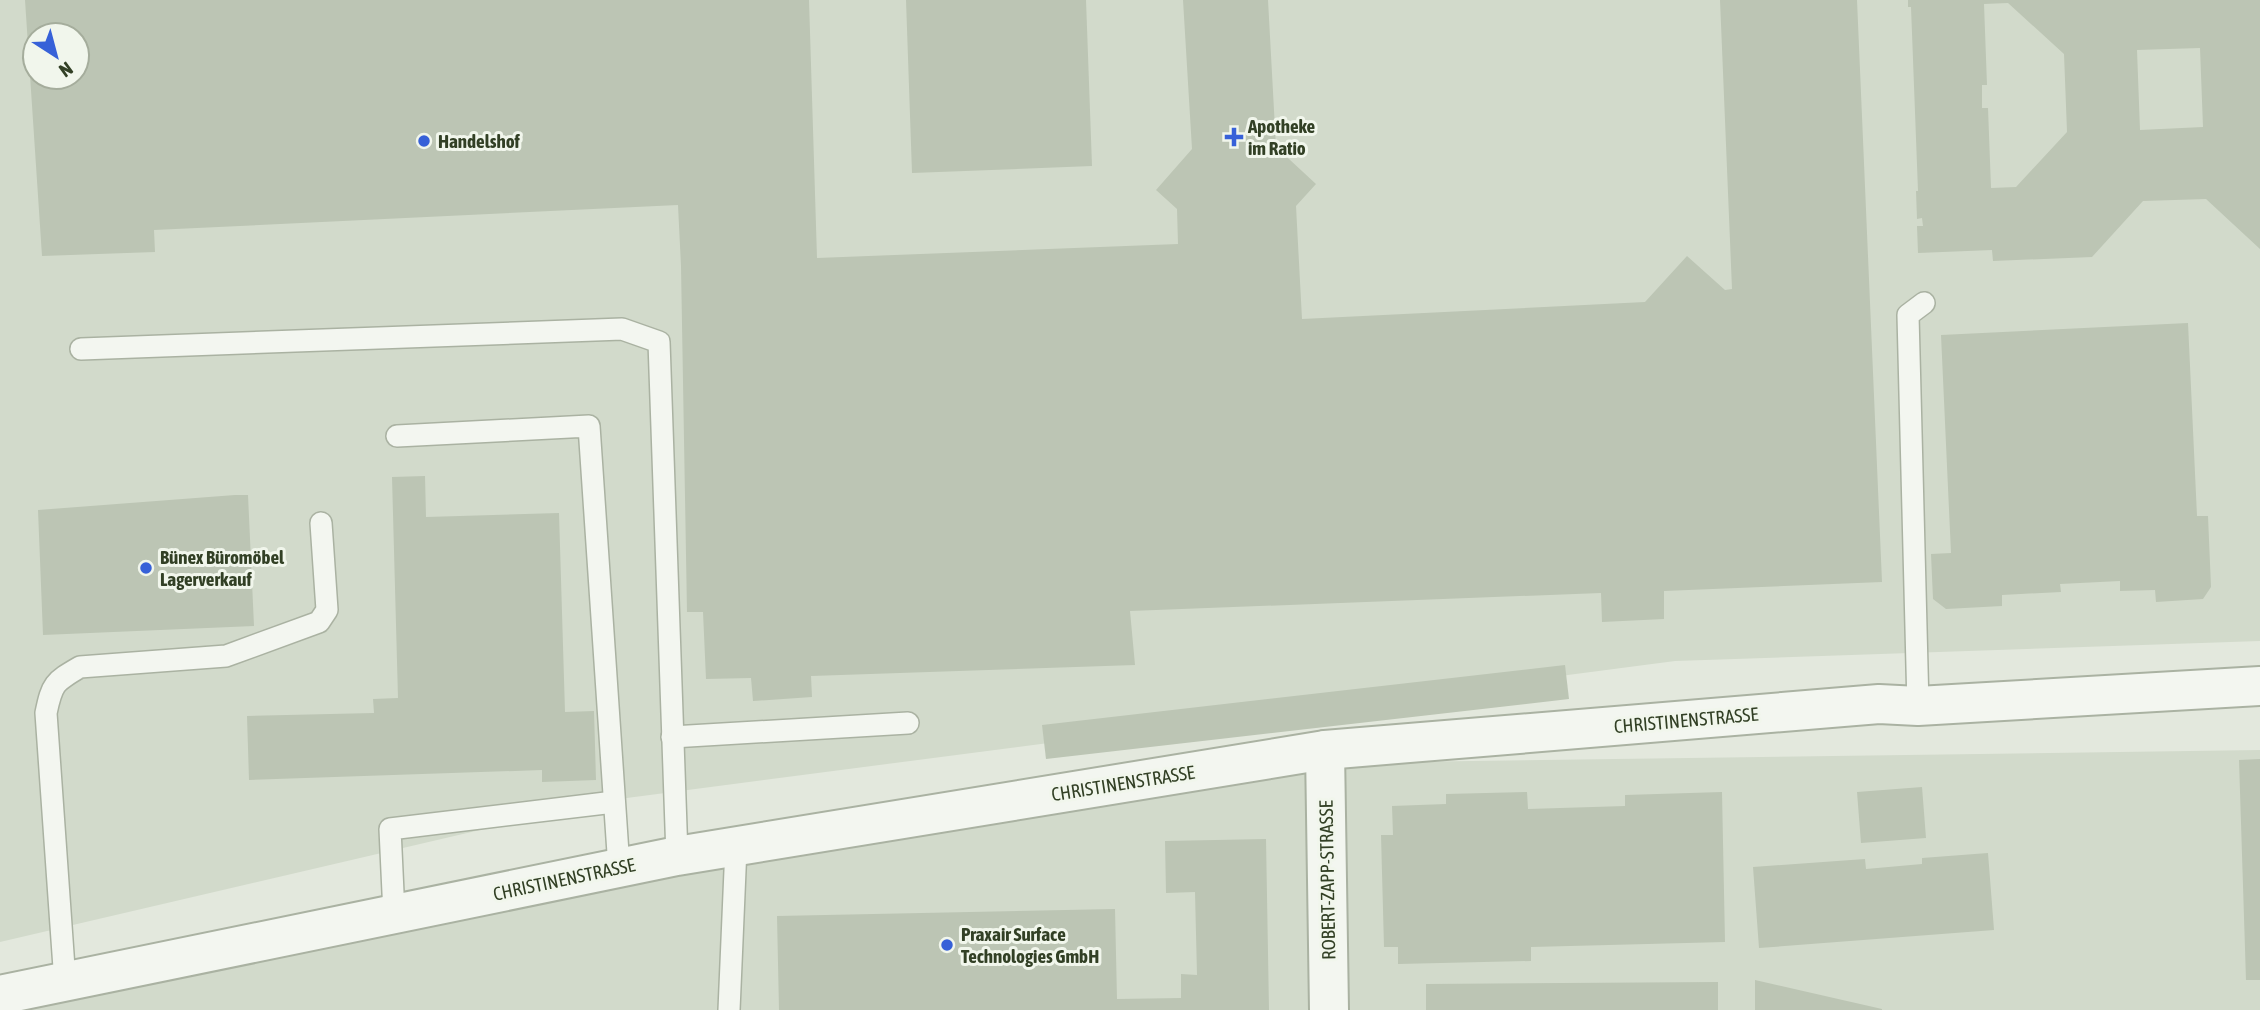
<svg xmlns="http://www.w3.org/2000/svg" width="2260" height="1010" viewBox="0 0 2260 1010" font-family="'Asap Condensed',sans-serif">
	<rect width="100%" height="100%" fill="#e3e8dd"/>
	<g fill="#d2dacb" fill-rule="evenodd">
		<path d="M0 0H2260V641L1675 661 604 801 0 942ZM35 35H77V77H35Z"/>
		<polygon points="2260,750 2260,1010 0,1010 642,874 1326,763"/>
	</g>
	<g fill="#bcc5b4" fill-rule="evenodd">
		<path d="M25 0H809L817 258 1178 244 1177 209 1156 190 1192 149 1183 0H1268L1276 147 1316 184 1296 206 1302 319 1645 302 1687 256 1725 290 1732 289 1720 0H1857L1882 582 1664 591V619L1602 622 1601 593 1130 611 1135 665 811 676 812 697 753 701 751 678 706 679 703 612H687L681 266 678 205 154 230 155 252 42 256ZM35 35H77V77H35Z"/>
		<polygon points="906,0 1086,0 1092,166 912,173"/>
		<path d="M1908 0H2260V249L2206 199 2143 201 2092 257 1993 261 1992 250 1918 253 1917 226H1923L1922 218 1917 219 1916 191H1918L1911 7H1908ZM2008 3 2064 54 2067 132 2016 187 1991 188 1988 108H1982V85H1987L1984 4ZM2200 48 2203 127 2140 130 2137 50Z"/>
		<polygon points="2188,323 2197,516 2208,516 2211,587 2203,599 2156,602 2155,590 2120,591 2120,581 2060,584 2061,592 2002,595 2002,606 1946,609 1933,599 1931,554 1951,553 1941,335"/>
		<polygon points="425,476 426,517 559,513 565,712 594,711 596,780 542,782 542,770 249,780 247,716 374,713 373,699 398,698 392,477"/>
		<polygon points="235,495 248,495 254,626 43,635 38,510"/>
		<polygon points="1565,665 1569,699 1046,759 1042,725"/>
		<polygon points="2260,759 2260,980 2246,980 2239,760"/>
		<polygon points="1922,787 1926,838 1861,843 1857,792"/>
		<polygon points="1527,792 1528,809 1625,806 1625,795 1722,792 1725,942 1531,947 1531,961 1398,964 1398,947 1384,947 1381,835 1393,835 1392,806 1446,804 1446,794"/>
		<polygon points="1266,839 1269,1010 779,1010 777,916 1115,909 1117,999 1181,998 1181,974 1197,975 1195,892 1166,893 1165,841"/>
		<polygon points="1988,853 1994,930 1759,948 1753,867 1865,859 1866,869 1922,864 1922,858"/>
		<polygon points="1755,980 1882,1009 1882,1010 1755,1010"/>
		<polygon points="1718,982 1718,1010 1426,1010 1426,984"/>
	</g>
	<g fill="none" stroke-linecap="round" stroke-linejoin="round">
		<defs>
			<g id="lane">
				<polyline points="81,349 622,329 659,342 677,856"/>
				<polyline points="397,436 589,426 619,868"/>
				<polyline points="1918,706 1908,315 1924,303"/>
				<polyline points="672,737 908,723"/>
				<polyline points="394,914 390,829 614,802"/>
				<path d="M65 982 46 713C52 684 54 682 80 667L226 656 319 622 327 610 321 523"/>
				<polyline points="729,1010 736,847"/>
			</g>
			<g id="street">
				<polyline points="1325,750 1329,1010"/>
				<polyline points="0,995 677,856 1325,750 1879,704 1918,706 2260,686"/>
			</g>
		</defs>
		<use href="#lane" stroke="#aab2a2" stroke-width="24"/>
		<use href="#street" stroke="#aab2a2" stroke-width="42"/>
		<use href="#lane" stroke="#f3f6f0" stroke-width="21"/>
		<use href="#street" stroke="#f3f6f0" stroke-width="38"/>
	</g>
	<g fill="#3761d8" stroke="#f1f6ec" stroke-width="2.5">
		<path d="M1230.5 126.5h7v7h7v7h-7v7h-7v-7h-7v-7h7z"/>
		<circle cx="424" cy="141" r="7"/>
		<circle cx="146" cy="568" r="7"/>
		<circle cx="947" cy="945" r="7"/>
	</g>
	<g text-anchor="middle" stroke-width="6" stroke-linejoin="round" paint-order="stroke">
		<g font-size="19" font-weight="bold" fill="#324025" stroke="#f1f6ec" text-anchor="start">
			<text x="1248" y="133">Apotheke<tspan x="1248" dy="22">im Ratio</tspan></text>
			<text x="438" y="148">Handelshof</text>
			<text x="160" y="564">Bünex Büromöbel<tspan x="160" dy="22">Lagerverkauf</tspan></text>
			<text x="961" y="941">Praxair Surface<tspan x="961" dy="22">Technologies GmbH</tspan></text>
		</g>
		<g font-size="19" fill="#324025" stroke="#f1f6ec">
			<text transform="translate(1686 720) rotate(-5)" y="7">CHRISTINENSTRASSE</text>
			<text transform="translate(1123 783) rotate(-9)" y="7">CHRISTINENSTRASSE</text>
			<text transform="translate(564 879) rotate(-12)" y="7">CHRISTINENSTRASSE</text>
			<text transform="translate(1327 880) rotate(-91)" y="7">ROBERT-ZAPP-STRASSE</text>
		</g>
	</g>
	<g transform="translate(56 56) rotate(144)"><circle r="33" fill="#f1f6ec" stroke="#a5ad9c" stroke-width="2"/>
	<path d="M0-5L12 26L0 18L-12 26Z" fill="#3761d8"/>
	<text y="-10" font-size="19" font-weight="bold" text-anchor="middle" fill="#324025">N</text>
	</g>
</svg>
